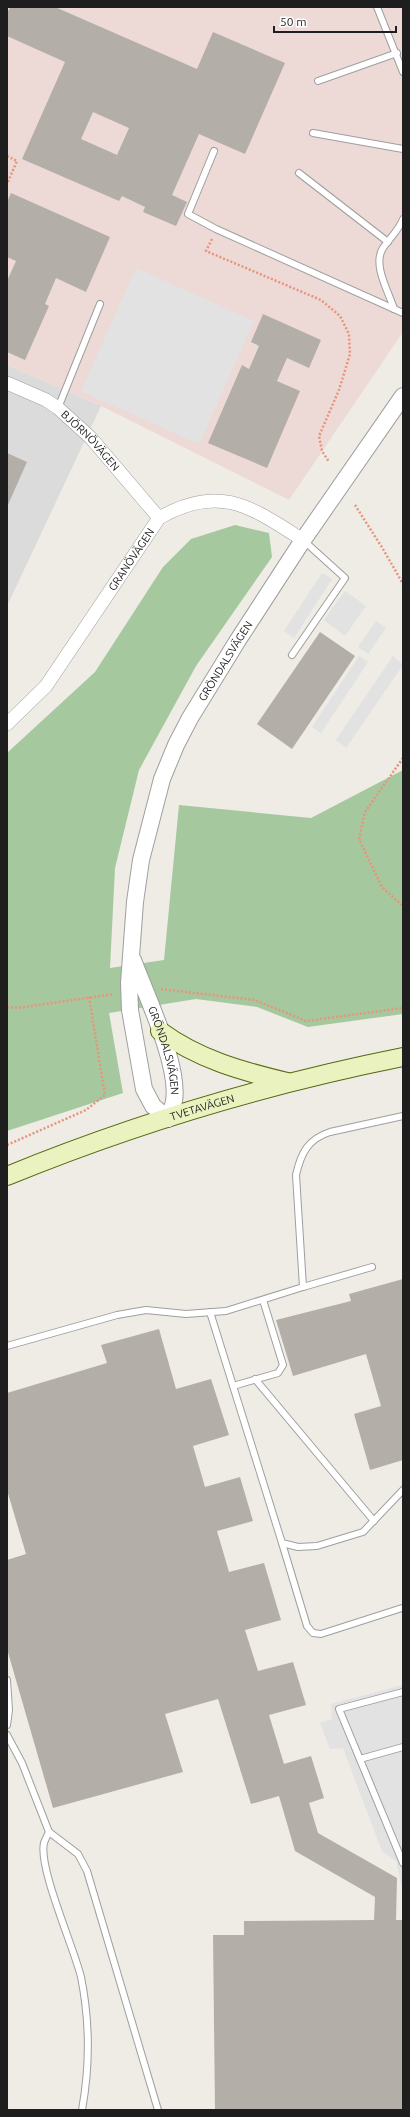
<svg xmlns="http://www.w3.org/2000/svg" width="410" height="2117" viewBox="0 0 410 2117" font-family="Ubuntu,sans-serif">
	<rect width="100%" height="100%" fill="#eeece5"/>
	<polygon fill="#dcdbdb" points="7,365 101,406 7,606"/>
	<polygon fill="#eddad6" points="7,7 403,7 403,332 289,500 101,406 7,365"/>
	<polygon fill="#a6c89f" points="235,525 269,533 272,557 196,666 139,770 115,868 110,968 164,960 179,805 311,818 403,770 403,1014 308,1027 257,1007 196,999 109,1013 123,1093 7,1131 7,753 95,672 163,567 191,539"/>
	<g fill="#e2e2e2">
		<polygon points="136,268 254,321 199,444 81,391"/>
		<polygon points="322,573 332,579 294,638 284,631"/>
		<polygon points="345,591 366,606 345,636 324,620"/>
		<polygon points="376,621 386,628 368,654 358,647"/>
		<polygon points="359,656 368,662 321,733 312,727"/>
		<polygon points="393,656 403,665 346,748 336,740"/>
		<polygon points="403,1685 403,1892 396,1861 382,1851 343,1748 330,1749 320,1723 332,1719 331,1704"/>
	</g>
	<g fill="#b3aea8" fill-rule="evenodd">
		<path d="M10 7H55L197 69 213 32 285 63 245 154 199 134 172 195 187 202 176 226 143 212 145 207 122 196 119 201 22 159 65 62 7 36V14ZM93 112 129 128 117 155 81 139Z"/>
		<polygon points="11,193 110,237 86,292 56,278 45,304 49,306 25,360 7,352 7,281 16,261 7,257 7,202"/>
		<polygon points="263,314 321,340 309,368 287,358 277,381 300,391 267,468 208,443 242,365 249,369 259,346 251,342"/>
		<polygon points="7,453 27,462 7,507"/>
		<polygon points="320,632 355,656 292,749 257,724"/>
		<polygon points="403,1279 403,1460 370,1470 354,1414 381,1406 366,1354 293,1376 276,1320 351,1301 349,1294"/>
		<polygon points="159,1329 176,1389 211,1379 229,1435 193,1446 205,1487 240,1477 253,1521 217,1531 229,1572 264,1563 281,1620 245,1630 258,1671 293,1662 306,1705 269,1715 284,1764 311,1756 324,1798 309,1803 318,1833 397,1878 396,1920 403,1920 403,2110 215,2110 213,1935 244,1935 244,1921 374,1920 375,1897 295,1851 279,1796 251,1804 218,1699 165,1714 183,1772 53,1808 7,1649 7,1560 26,1554 7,1490 7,1393 107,1363 101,1345"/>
	</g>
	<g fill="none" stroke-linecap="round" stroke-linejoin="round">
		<defs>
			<g id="service">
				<polyline points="377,7 403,72"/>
				<polyline points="318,81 397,53"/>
				<polyline points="313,133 403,149"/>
				<polyline points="214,151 188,214 216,229 403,313"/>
				<polyline points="299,173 388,242"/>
				<path d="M394 309C389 292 372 265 383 248 389 239 399 230 403 219"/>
				<polyline points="58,408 100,304"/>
				<polyline points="292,655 345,578 303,540"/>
				<polyline points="303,1287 372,1267"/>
				<polyline points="210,1312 282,1543 298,1547 317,1546 363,1532 403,1490"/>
				<path d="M7 1346 117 1315 146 1310 186 1314 226 1311 303 1287 296 1175C301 1153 308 1139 330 1132L403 1116"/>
				<polyline points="255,1379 374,1521"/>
				<polyline points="233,1386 278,1373 283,1365 263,1300"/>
				<polyline points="282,1543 307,1626 313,1633 321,1634 402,1608"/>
				<polyline points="7,1680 9,1710 7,1725"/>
				<polyline points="403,1692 339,1709 403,1863"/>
				<polyline points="7,1735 22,1763 49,1832 78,1854 87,1871 158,2110"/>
				<polyline points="360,1759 403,1747"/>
				<path d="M49 1832C47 1836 45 1840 44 1843 38 1867 74 1948 81 1977 90 2022 90 2066 82 2110"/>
			</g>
			<g id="minor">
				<path id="s1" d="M7 383 46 400 58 408 91 438 159 518"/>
				<path id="s2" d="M7 724 46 686 159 518C220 483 251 507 303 540"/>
			</g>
			<g id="tertiary">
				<path id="s3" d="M133 960C146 995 180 1066 174 1101 173 1107 170 1113 168 1119L153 1106 144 1089 130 1010 129 983 135 902 141 860 162 779 176 745 190 718 238 640 303 540 403 396"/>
			</g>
			<g id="secondary">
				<path d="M160 1031C198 1059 241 1071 287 1082"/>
				<path id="s4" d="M7 1176C134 1124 268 1084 403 1057"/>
			</g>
		</defs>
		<use href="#service" stroke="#9f9f9f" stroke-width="8"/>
		<use href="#minor" stroke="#9f9f9f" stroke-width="14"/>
		<use href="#tertiary" stroke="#9f9f9f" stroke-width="18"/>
		<use href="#secondary" stroke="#556812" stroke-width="20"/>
		<g stroke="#e9937b" stroke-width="2.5" stroke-dasharray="2 2" stroke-linecap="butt">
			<polyline points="7,156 17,161 7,184"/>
			<polyline points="212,239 206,251 321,300 340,316 349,334 350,354 339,390 319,436 322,451 329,462"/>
			<polyline points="355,505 383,549 403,584"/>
			<polyline points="403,758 365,812 359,839 382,887 403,906"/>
			<polyline points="161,989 255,1000 306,1021 403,1008"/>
			<polyline points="7,1007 18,1008 114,994"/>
			<polyline points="7,1145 86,1110 105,1095 89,997"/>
		</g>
		<use href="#service" stroke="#fff" stroke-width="6"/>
		<use href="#minor" stroke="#fff" stroke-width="13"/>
		<use href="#tertiary" stroke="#fff" stroke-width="16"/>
		<use href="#secondary" stroke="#eaf2bf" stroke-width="18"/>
	</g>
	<g text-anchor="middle" stroke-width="3.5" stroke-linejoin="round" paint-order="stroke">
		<g font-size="11" fill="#1e1e1e" stroke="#fff">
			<text dy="4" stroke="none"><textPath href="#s1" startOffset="103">BJÖRNÖVÄGEN</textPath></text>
			<text dy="4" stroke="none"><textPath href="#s2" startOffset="207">GRANÖVÄGEN</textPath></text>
			<text dy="4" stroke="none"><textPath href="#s3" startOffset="655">GRÖNDALSVÄGEN</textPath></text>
			<text dy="4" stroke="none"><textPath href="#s3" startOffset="96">GRÖNDALSVÄGEN</textPath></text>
			<text dy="4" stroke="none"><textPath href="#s4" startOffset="207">TVETAVÄGEN</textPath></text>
		</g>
	</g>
	<rect width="410" height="2117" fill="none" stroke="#1e1e1e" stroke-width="16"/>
	<path d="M274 26v6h122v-6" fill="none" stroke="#1e1e1e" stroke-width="2"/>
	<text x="280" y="26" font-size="12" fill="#1e1e1e" stroke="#ffffff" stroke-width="3" paint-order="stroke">50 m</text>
</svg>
